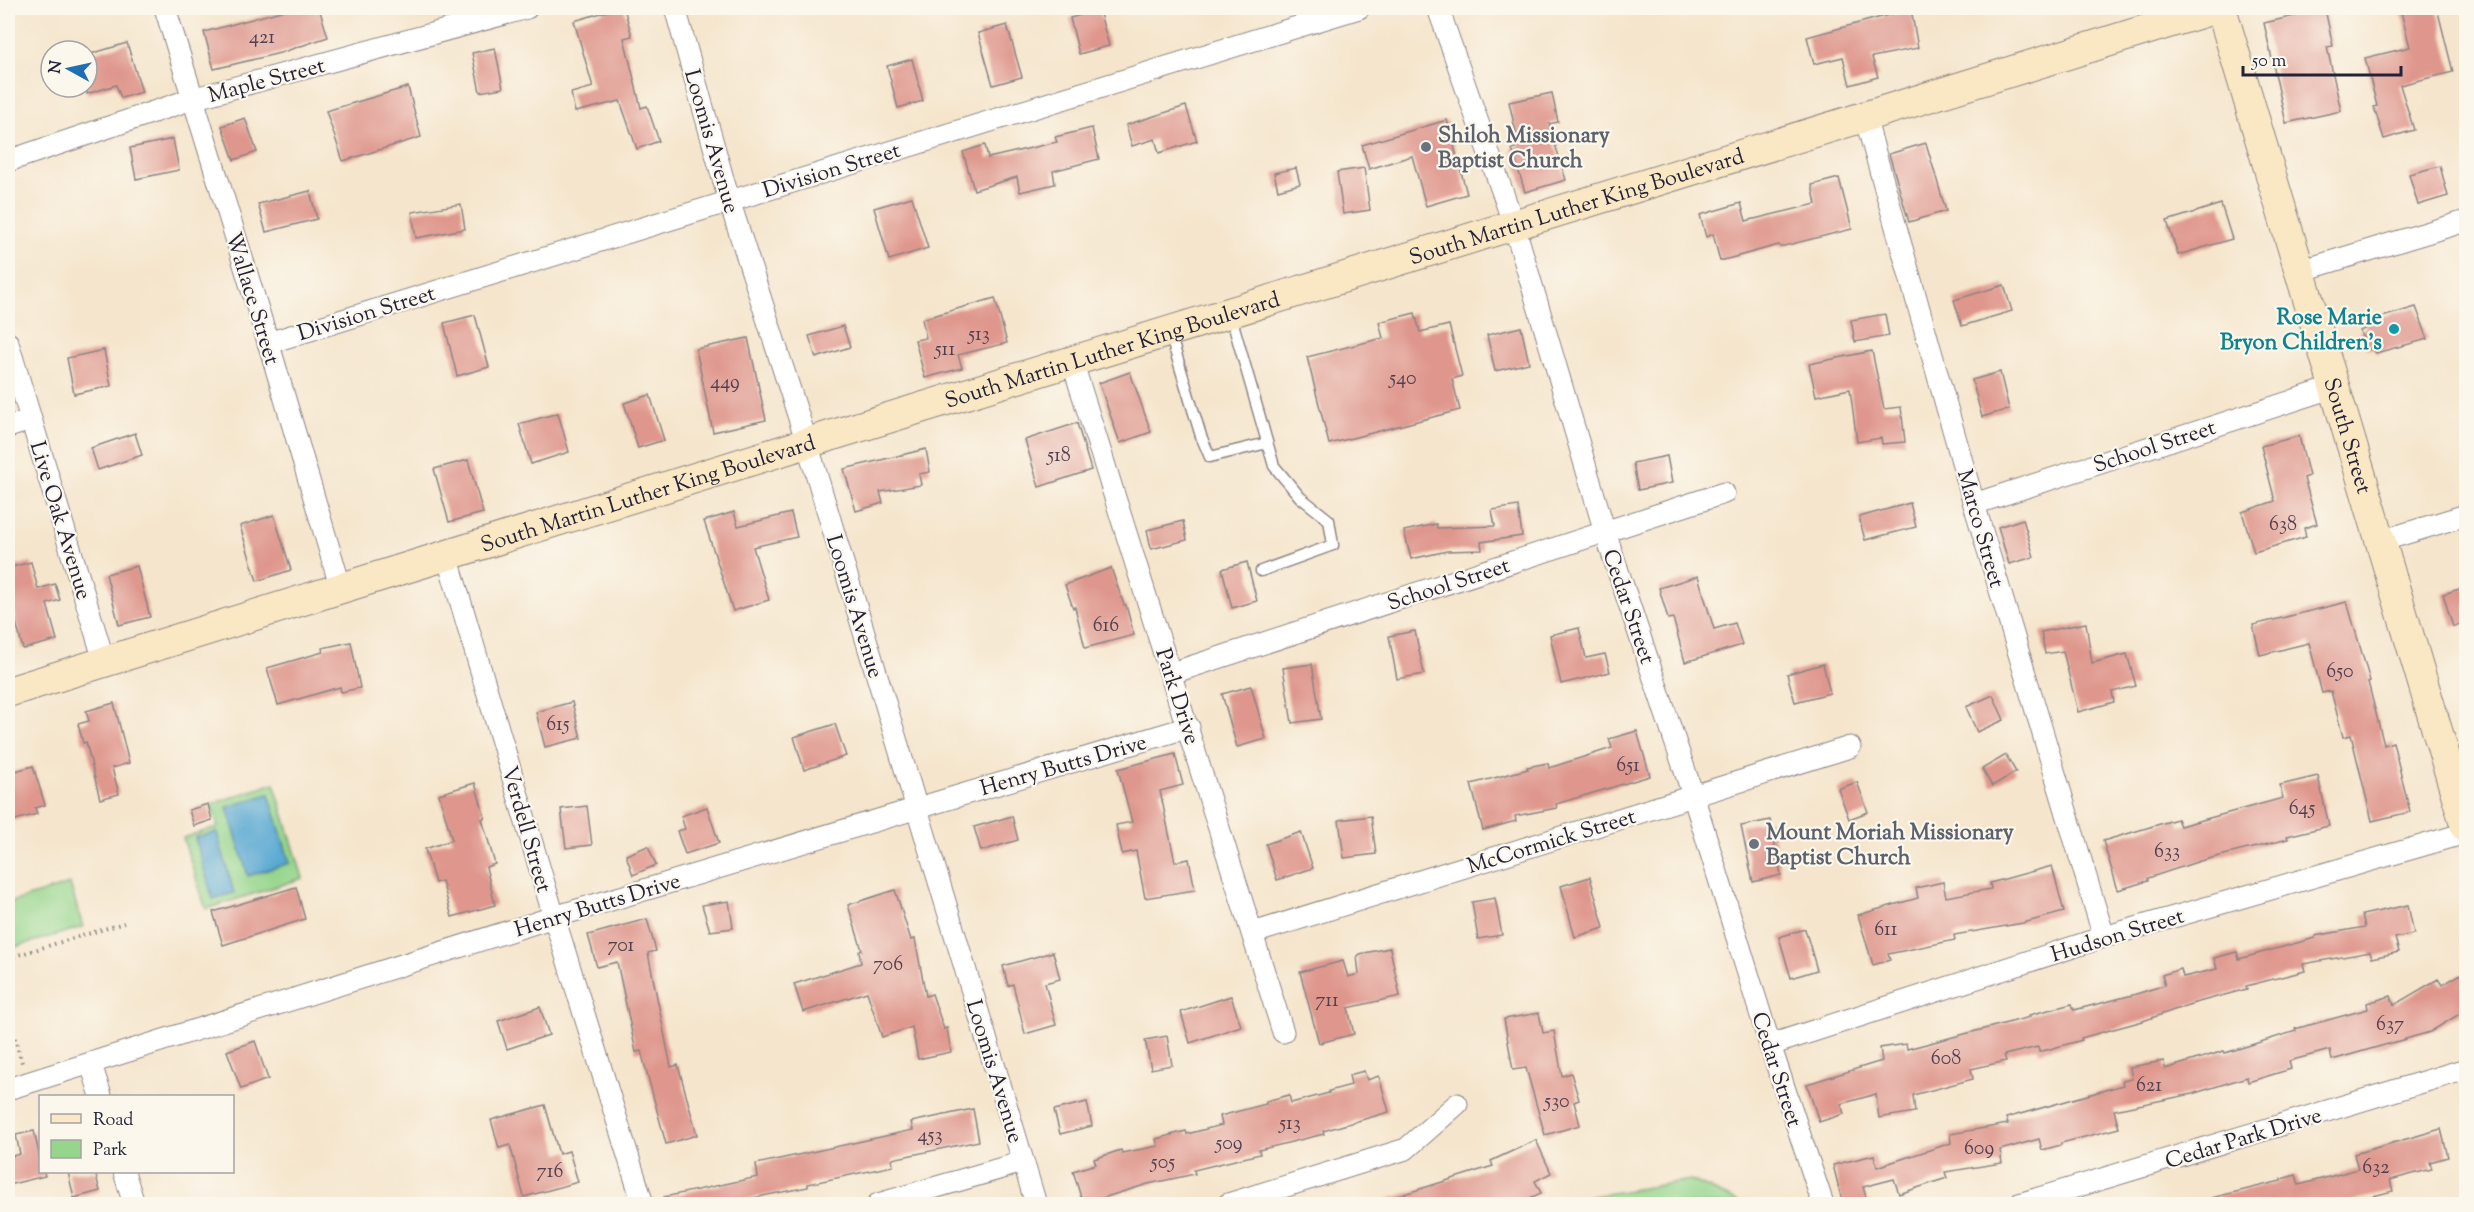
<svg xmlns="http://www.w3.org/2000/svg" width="2474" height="1212" viewBox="0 0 2474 1212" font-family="'Sorts Mill Goudy',serif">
	<rect width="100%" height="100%" fill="#fbf7ec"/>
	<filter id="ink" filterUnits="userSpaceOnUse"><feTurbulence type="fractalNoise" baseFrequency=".0167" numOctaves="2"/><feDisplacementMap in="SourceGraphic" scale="12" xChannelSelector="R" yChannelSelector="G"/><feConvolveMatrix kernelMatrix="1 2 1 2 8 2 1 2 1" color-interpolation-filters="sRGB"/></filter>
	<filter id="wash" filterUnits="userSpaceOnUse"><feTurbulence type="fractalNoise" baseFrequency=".008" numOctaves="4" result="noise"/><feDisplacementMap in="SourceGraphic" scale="24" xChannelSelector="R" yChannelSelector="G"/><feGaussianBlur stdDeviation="1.35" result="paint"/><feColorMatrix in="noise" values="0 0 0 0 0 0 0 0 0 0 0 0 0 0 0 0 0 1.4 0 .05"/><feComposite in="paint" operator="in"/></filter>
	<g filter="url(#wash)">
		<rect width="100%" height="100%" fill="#f5e5cc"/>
		<g fill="#95d58c" stroke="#5c7c64" stroke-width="1.5">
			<polygon points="274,783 303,878 206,909 183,838 218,827 212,804"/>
			<polygon points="70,884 83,927 8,949 8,903"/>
			<polygon points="1691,1180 1743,1204 1555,1204 1564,1201"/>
		</g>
		<g fill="#58a8d2" stroke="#3d6586" stroke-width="1.5">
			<polygon points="269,794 290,863 248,876 227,807"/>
			<polygon points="217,832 234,893 213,899 195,838"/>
		</g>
		<g id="blocks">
			<g fill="#df978d">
				<polygon points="292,8 319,8 328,37 280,53 214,69 204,32"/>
				<polygon points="618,8 624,8 632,36 624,38 641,108 647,106 659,141 637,149 620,101 575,112 571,93 593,87 574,21"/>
				<polygon points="2400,8 2437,8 2453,72 2400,85 2414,130 2384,139 2374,107 2377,106 2365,58 2410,47"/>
				<polygon points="1911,9 1918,48 1872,57 1878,77 1850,85 1843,57 1814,64 1807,37"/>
				<polygon points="2325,9 2333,46 2327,47 2341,111 2286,123 2264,23"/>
				<polygon points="1099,10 1109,46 1079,54 1070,18"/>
				<polygon points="1007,25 1022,77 993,85 978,33"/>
				<polygon points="127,43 142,92 121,98 116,85 87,94 87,55"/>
				<polygon points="495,48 503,88 480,92 472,53"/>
				<polygon points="912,59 923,101 898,108 887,66"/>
				<polygon points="408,87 421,137 343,161 326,111"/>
				<polygon points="1552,93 1558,122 1549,124 1566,180 1525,192 1512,149 1519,146 1509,102"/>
				<polygon points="1186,106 1197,141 1159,153 1155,139 1132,146 1126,125"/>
				<polygon points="245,118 257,152 234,160 222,126"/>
				<polygon points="1447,120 1467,194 1426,206 1412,156 1369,169 1362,145"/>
				<polygon points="1092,128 1099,159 1053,171 1055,184 1020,192 1017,177 974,190 963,152 985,145 988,158 1057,142 1055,137"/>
				<polygon points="173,139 179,170 136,179 130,148"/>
				<polygon points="1926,143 1946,211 1909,222 1889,154"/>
				<polygon points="2440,166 2448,196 2418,205 2409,174"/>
				<polygon points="1296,168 1300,184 1278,190 1274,173"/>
				<polygon points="1364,168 1370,210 1343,214 1337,172"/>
				<polygon points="1839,178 1852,229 1780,247 1779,245 1720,261 1713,234 1706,237 1700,215 1741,203 1746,221 1816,204 1812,185"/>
				<polygon points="310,191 317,219 266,232 258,204"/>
				<polygon points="912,197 928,248 889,260 874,208"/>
				<polygon points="461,204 465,229 416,238 412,212"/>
				<polygon points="2221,204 2232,239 2178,255 2167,221"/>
				<polygon points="2004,285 2012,311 1962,326 1954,300"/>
				<polygon points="995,298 1007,343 958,355 962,368 925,378 915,340 926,338 922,319"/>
				<polygon points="2416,307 2428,339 2376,353 2373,349 2367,349 2360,331 2366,328 2365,322"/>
				<polygon points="1415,313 1420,332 1449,325 1462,376 1452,379 1460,410 1329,444 1307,357 1383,338 1379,322"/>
				<polygon points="1885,314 1889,336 1855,342 1851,320"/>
				<polygon points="475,315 489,367 457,376 444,323"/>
				<polygon points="843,326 850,347 816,358 809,336"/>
				<polygon points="1521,327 1529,363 1495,371 1487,335"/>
				<polygon points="748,338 766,420 713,432 696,349"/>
				<polygon points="104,350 111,386 74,394 67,358"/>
				<polygon points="1872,351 1884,409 1901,407 1905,442 1882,444 1881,438 1857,442 1850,389 1816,396 1809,364"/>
				<polygon points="1130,372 1151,432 1120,443 1099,383"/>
				<polygon points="2000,372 2009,409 1982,417 1972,380"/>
				<polygon points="650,395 664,440 638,448 624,403"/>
				<polygon points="558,413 569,452 531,464 519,424"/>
				<polygon points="1077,423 1091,470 1039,487 1025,440"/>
				<polygon points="135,433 142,455 98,470 91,448"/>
				<polygon points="2299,436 2309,476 2304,478 2317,524 2304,528 2306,537 2254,552 2242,512 2275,501 2261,446"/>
				<polygon points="926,449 930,472 919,474 921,485 880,492 883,503 856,511 844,469"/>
				<polygon points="1667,456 1672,483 1638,490 1633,463"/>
				<polygon points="468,460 483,513 449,522 434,469"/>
				<polygon points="1910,503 1916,527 1865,540 1859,517"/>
				<polygon points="1518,506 1522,536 1481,542 1482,550 1447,551 1411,559 1404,531 1436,524 1437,528 1495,526 1492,510"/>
				<polygon points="734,512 738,526 791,513 797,537 753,547 769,600 733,611 704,521"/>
				<polygon points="274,515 291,570 257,581 240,526"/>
				<polygon points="2023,519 2034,557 2009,564 1998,527"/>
				<polygon points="1183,521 1187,540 1151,549 1147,530"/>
				<polygon points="31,562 38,589 55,584 60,600 47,604 57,640 23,649 8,592 8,568"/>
				<polygon points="1247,562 1257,601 1232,608 1222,569"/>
				<polygon points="137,566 150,617 119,625 106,574"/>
				<polygon points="1111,568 1124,605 1126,605 1134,635 1085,648 1075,607 1073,608 1065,585"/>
				<polygon points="1698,576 1714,629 1735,623 1742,645 1685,662 1673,618 1668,619 1659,588"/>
				<polygon points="2466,587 2466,623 2453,627 2443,594"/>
				<polygon points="2347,602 2370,681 2368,682 2384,745 2393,742 2410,812 2372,821 2351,735 2343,737 2331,691 2322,693 2309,643 2260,655 2253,625"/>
				<polygon points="2086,623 2092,663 2127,654 2136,686 2112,692 2114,702 2078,712 2063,651 2045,654 2041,632"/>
				<polygon points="1579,628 1586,658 1605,654 1610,672 1561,684 1550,635"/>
				<polygon points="1415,631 1424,674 1397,679 1389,636"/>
				<polygon points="351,642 360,688 341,692 340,687 278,705 267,668 323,652 322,648"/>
				<polygon points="1312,664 1321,719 1292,723 1283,668"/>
				<polygon points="1823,664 1830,693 1795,702 1787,674"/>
				<polygon points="1251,686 1266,739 1237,747 1222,694"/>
				<polygon points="1993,695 2004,720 1977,732 1966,707"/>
				<polygon points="572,702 581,738 545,747 536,712"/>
				<polygon points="114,703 129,763 112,768 119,794 100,799 86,742 83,743 78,724 89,721 86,711"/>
				<polygon points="835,724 846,756 804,770 794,737"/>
				<polygon points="1637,731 1650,776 1556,804 1557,808 1515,816 1516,821 1483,830 1471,784 1528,769 1527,767 1548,763 1549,768 1612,748 1609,739"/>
				<polygon points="1175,754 1183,785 1160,791 1175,862 1189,859 1195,890 1145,898 1136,851 1122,854 1116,825 1132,822 1118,769"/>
				<polygon points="2006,755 2016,772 1992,786 1982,769"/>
				<polygon points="33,766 45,805 35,808 37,814 8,822 8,773"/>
				<polygon points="2318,776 2329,826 2287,836 2288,839 2200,861 2148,878 2148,881 2118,890 2103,841 2177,819 2180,826 2283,798 2280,785"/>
				<polygon points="1857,782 1868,812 1849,819 1838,789"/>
				<polygon points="475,783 485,818 482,819 495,864 486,867 495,905 452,917 442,881 435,883 425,849 452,840 439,794"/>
				<polygon points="208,804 212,820 194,826 189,810"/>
				<polygon points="587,806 592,845 566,848 561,809"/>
				<polygon points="707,807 719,843 685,854 677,831 685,829 681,816"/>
				<polygon points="1012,816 1018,840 981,851 974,827"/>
				<polygon points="1371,816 1376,854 1344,858 1339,820"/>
				<polygon points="1770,820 1781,875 1753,882 1741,826"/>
				<polygon points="1301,832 1313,868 1277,880 1266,844"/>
				<polygon points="648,846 656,865 633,875 626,855"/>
				<polygon points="2052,866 2064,912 2023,923 1954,935 1955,940 1888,954 1890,960 1873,965 1858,915 1918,898 1916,888 1943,882 1946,897 1991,889 1990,883"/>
				<polygon points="1590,877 1604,928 1575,937 1561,886"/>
				<polygon points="296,887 305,919 223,945 213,912"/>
				<polygon points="895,890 911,940 915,939 926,996 932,994 944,1029 947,1028 951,1052 918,1059 912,1027 882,1037 867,992 803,1012 794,984 861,963 859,951 862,950 848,905"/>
				<polygon points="1495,898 1502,935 1478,939 1472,902"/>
				<polygon points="729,901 733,928 710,931 702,905"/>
				<polygon points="2408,905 2414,934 2395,938 2399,952 2372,958 2370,952 2303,964 2305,971 2246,986 2247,989 2191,1004 2143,1021 2081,1038 2082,1040 2039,1052 2038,1047 2004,1055 2006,1061 1971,1069 1973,1079 1913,1095 1915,1112 1879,1118 1876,1094 1841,1104 1844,1114 1819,1122 1807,1084 1882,1061 1880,1048 1906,1044 1907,1049 2030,1017 2029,1015 2072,1004 2074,1010 2133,995 2165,985 2162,975 2181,969 2183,977 2217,969 2214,958 2237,952 2239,959 2315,938 2315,936 2365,927 2362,915"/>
				<polygon points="647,919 656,951 648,953 671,1067 678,1065 697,1135 666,1144 641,1051 636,1052 617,962 597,967 588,935"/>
				<polygon points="1805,929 1817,970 1791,978 1779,937"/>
				<polygon points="1390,948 1400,996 1348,1008 1354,1034 1319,1043 1300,972 1343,961 1348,977 1359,974 1357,957 1360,954"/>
				<polygon points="1053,952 1060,979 1045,983 1056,1025 1025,1034 1013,984 1008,986 1003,966"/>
				<polygon points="2461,974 2466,983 2466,1010 2430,1032 2332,1060 2330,1050 2289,1061 2291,1069 2248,1082 2247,1077 2192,1094 2114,1110 2119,1128 2061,1143 2061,1145 2042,1150 2039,1139 2000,1150 2002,1163 1945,1172 1947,1178 1899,1194 1894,1179 1863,1187 1868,1204 1843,1204 1833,1165 1874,1155 1877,1167 1951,1143 1950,1134 2008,1124 2006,1118 2123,1085 2122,1081 2132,1079 2130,1067 2164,1061 2165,1069 2224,1051 2225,1053 2296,1031 2295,1029 2368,1009 2367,1003 2391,996 2394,1005 2438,979 2442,985"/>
				<polygon points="1231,996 1241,1026 1190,1043 1181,1012"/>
				<polygon points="540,1007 549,1035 507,1049 498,1021"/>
				<polygon points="1539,1013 1543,1033 1554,1031 1562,1076 1571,1073 1579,1100 1574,1102 1580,1125 1545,1135 1526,1068 1513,1070 1504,1019"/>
				<polygon points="1167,1036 1172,1065 1151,1069 1145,1040"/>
				<polygon points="255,1041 268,1079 241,1089 227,1051"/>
				<polygon points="1364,1071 1367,1080 1379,1076 1389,1112 1323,1131 1324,1134 1259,1150 1260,1154 1194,1170 1195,1174 1148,1184 1083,1204 1073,1171 1096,1164 1094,1159 1121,1150 1122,1153 1158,1146 1156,1139 1186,1131 1187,1134 1222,1125 1220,1116 1266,1104 1266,1101 1289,1095 1291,1103 1329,1093 1329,1091 1351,1085 1349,1075"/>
				<polygon points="1087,1102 1092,1126 1060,1134 1054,1110"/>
				<polygon points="545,1105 559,1154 569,1151 578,1182 524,1197 510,1145 499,1148 491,1120"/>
				<polygon points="973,1109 979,1141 892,1159 893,1166 808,1184 808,1187 738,1201 739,1204 664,1204 664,1197 758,1177 756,1164 913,1130 911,1122"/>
				<polygon points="2441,1129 2448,1157 2430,1162 2432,1169 2390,1180 2393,1191 2341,1204 2212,1204 2211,1198 2281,1181 2281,1179 2296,1175 2299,1185 2358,1169 2354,1154"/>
				<polygon points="34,1131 40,1158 40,1172 44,1172 45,1176 8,1185 8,1157 20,1154 16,1135"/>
				<polygon points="1536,1140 1551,1173 1535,1181 1541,1193 1517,1204 1382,1204 1382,1201 1493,1166 1491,1161"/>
				<polygon points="68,1172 95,1172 100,1191 74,1198"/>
			</g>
		</g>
	</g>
	<g filter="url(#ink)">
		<use href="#blocks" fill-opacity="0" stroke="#8c8484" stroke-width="1.5"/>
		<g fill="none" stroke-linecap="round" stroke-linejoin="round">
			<defs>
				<g id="lane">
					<polyline points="1230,313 1274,466 1300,497 1329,520 1333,545 1261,571"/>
					<polyline points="1170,334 1201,436 1210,457 1267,443"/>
				</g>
				<g id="street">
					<polyline points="165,8 272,355 341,589"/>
					<polyline points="675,8 729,200 807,443 1036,1204"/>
					<polyline points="1438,8 1514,225 1605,532 1693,795 1770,1045 1823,1204"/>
					<polyline points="1865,117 1974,504 2104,937"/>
					<polyline points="8,161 192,99 527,8"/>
					<polyline points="2300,271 2466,221"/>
					<polyline points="8,343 105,664"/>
					<polyline points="268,343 1359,8"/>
					<polyline points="1072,361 1283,1032"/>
					<polyline points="8,427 31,420"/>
					<polyline points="1974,504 2335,387"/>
					<polyline points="2381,541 2466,515"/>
					<polyline points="447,556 554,917 643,1204"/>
					<polyline points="1172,673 1724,493"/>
					<polyline points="1253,933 1850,747"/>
					<polyline points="1770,1045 2104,937 2466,833"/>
					<polyline points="91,1064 101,1096"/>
					<polyline points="8,1089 554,917 1189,727"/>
					<polyline points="124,1172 134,1204"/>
					<polyline points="878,1204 1023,1162"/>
					<polyline points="1228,1204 1406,1149 1457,1104"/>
					<polyline points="2019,1204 2466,1069"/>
				</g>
				<g id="secondary">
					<path id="s1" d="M2221 8 2466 827"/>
					<path id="s2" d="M8 692 807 443 2217 8"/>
				</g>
			</defs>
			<use href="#lane" stroke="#8c8484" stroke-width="13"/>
			<use href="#street" stroke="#8c8484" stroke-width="23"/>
			<use href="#secondary" stroke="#8c8484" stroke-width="32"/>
			<g stroke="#8c8484" stroke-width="4" stroke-dasharray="1.5 4.5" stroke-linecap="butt">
				<polyline points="8,958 124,923"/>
				<polyline points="8,1015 22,1063"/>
			</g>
			<use href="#lane" stroke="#fff" stroke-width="10"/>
			<use href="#street" stroke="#fff" stroke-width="21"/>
			<use href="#secondary" stroke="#fae7c3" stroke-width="30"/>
		</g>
	</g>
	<g fill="#6b7280" stroke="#fbf7ec" stroke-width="2">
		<circle cx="1426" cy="147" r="6"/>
		<circle cx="1754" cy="844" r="6"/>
	</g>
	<circle fill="#0f9aa8" stroke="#fbf7ec" stroke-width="2" cx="2394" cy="329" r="6"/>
	<g text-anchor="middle" stroke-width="4.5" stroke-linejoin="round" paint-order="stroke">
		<g font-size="20" fill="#513f50">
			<text x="262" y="43">421</text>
			<text x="979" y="340">513</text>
			<text x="945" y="355">511</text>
			<text x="1403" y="384">540</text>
			<text x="725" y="388">449</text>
			<text x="1059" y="461">518</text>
			<text x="2283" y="530">638</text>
			<text x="1106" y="631">616</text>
			<text x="2340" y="677">650</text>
			<text x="558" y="730">615</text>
			<text x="1628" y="771">651</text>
			<text x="2302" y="814">645</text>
			<text x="2167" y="857">633</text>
			<text x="1886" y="935">611</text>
			<text x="621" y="951">701</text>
			<text x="888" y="970">706</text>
			<text x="1327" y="1006">711</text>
			<text x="2390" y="1030">637</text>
			<text x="1946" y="1064">608</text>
			<text x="2149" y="1091">621</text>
			<text x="1557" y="1107">530</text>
			<text x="1290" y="1129">513</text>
			<text x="930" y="1141">453</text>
			<text x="1229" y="1149">509</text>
			<text x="1979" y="1154">609</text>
			<text x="1163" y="1168">505</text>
			<text x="2376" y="1173">632</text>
			<text x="550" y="1177">716</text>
		</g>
		<g font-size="22" fill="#22223b" stroke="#fbf7ec">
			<text transform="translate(266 79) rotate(-15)" y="8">Maple Street</text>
			<text transform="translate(713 141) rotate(74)" y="8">Loomis Avenue</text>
			<text transform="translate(831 169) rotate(-17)" y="8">Division Street</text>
			<text dy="8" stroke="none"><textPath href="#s2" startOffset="1642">South Martin Luther King Boulevard</textPath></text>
			<text transform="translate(254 298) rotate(73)" y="8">Wallace Street</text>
			<text transform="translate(366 312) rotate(-17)" y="8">Division Street</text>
			<text dy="8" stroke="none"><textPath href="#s2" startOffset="1156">South Martin Luther King Boulevard</textPath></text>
			<text dy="8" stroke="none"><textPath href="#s1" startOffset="446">South Street</textPath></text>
			<text transform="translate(2154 445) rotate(-18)" y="8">School Street</text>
			<text dy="8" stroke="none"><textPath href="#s2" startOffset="670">South Martin Luther King Boulevard</textPath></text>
			<text transform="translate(62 520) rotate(73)" y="8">Live Oak Avenue</text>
			<text transform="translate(1982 528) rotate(74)" y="8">Marco Street</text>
			<text transform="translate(1448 583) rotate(-18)" y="8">School Street</text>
			<text transform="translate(856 606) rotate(73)" y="8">Loomis Avenue</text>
			<text transform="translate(1630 606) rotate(71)" y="8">Cedar Street</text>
			<text transform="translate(1179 696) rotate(72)" y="8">Park Drive</text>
			<text transform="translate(1063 764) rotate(-16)" y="8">Henry Butts Drive</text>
			<text transform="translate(528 829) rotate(74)" y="8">Verdell Street</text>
			<text transform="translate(1551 840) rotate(-17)" y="8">McCormick Street</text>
			<text transform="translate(597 904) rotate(-17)" y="8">Henry Butts Drive</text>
			<text transform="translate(2117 934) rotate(-17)" y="8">Hudson Street</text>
			<text transform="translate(1778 1069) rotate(72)" y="8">Cedar Street</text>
			<text transform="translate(996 1071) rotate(73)" y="8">Loomis Avenue</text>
			<text transform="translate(2243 1137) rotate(-17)" y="8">Cedar Park Drive</text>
		</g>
		<g font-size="22" font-weight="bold" fill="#5b616d" stroke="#fbf7ec" text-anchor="start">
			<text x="1438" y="142">Shiloh Missionary<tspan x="1438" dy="25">Baptist Church</tspan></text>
			<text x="1766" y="839">Mount Moriah Missionary<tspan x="1766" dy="25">Baptist Church</tspan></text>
		</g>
		<g font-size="22" font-weight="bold" fill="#0d838f" stroke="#fbf7ec" text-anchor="end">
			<text x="2382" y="324">Rose Marie<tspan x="2382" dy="25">Bryon Children's</tspan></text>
		</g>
	</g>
	<rect width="2474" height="1212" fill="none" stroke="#fbf7ec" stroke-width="30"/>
	<rect x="39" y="1095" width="195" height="78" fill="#fbf7ec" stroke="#a4a2a5" stroke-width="1.5"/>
	<rect x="51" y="1114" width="30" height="9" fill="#fae7c3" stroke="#a4a2a5" stroke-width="1.5"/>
	<text x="93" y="1125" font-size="18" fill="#22223b">Road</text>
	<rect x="51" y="1140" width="30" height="18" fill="#95d58c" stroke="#a4a2a5" stroke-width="1.5"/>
	<text x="93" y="1155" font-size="18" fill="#22223b">Park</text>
	<g transform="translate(69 69) rotate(278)"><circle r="28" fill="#fbf7ec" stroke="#a4a2a5" stroke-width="1.5"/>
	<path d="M0-4.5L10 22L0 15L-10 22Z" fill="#1f6fb2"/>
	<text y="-9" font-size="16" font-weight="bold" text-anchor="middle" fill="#22223b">N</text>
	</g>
	<path d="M2243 66v9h158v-9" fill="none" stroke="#22223b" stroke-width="3"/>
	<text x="2252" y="66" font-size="18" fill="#22223b" stroke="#fbf7ec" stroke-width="4.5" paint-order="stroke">50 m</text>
</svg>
